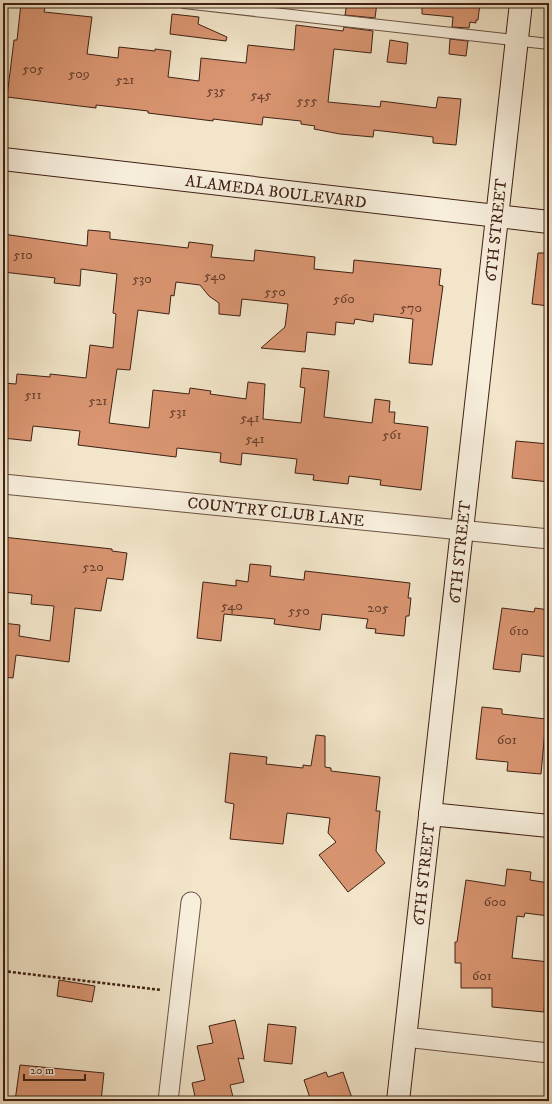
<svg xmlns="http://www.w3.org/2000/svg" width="552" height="1104" viewBox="0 0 552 1104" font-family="'IM FELL DW Pica',serif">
	<rect width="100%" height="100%" fill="#f2e5c9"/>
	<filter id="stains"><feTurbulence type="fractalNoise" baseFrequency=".005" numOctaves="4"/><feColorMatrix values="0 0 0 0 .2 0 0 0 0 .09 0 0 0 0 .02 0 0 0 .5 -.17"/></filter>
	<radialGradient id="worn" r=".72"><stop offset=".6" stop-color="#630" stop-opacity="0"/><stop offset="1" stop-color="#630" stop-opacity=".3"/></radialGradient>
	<g fill="#d99571" stroke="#402115">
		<polygon points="21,3 46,3 44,12 92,17 87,54 118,58 119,47 155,51 155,49 171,51 168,77 199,81 201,58 246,63 248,45 294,50 296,25 343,31 344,27 373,31 371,53 334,49 328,102 380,107 381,101 436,108 438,97 461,99 456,145 433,143 433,137 374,130 373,137 340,134 314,129 315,126 301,124 301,121 263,117 262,125 213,119 213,121 148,113 148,111 96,105 96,108 7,97 14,40 17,40"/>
		<polygon points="347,3 377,3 375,18 345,15"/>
		<polygon points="422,3 480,3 478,20 476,20 476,23 470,22 469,28 452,27 453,17 422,14"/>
		<polygon points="172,14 199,17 198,24 227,37 226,41 170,34"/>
		<polygon points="450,39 468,41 466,56 449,54"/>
		<polygon points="390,40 408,43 406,64 387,62"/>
		<polygon points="88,230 110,232 110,239 188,248 189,242 213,245 211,257 254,261 255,250 315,257 314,269 353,273 354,260 441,269 439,285 443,286 432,365 409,363 413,319 374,314 373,322 355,319 354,324 336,322 335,335 307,332 305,352 261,348 285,327 288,304 242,299 240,316 219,314 219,303 209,296 200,285 176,282 174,296 171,295 169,314 138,310 130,370 117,369 109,423 149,428 153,390 189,394 190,388 211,391 210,394 246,399 248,382 265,384 263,419 301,423 305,388 300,387 302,368 329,371 324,417 372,423 375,399 390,401 389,412 395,412 394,423 428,427 421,490 380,485 381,480 349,476 348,484 313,480 314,475 295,473 297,459 242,453 241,465 220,462 221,453 177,448 176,457 78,445 80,431 33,426 31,441 3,438 3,383 16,384 17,374 50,377 50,374 86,378 90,345 113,348 116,314 113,313 117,274 81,269 80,286 54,283 55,278 3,272 3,234 87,246"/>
		<polygon points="538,253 549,253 549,306 532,304"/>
		<polygon points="516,441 549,444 549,482 512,478"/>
		<polygon points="3,537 112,549 112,551 127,553 123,580 107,578 101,611 75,608 69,662 16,655 13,678 3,677 3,623 20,625 19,636 50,641 54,606 31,604 32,595 3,592"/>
		<polygon points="250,564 271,566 270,576 304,580 305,571 410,583 408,598 411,598 409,616 406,616 404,636 375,633 376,629 366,628 368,619 322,614 320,630 274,624 275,619 224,614 221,641 197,638 203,582 236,586 236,580 248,582"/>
		<polygon points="502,608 534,612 535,608 549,610 549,657 522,654 520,672 493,669"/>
		<polygon points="482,707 502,709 502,714 546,719 541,774 507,771 508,762 476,759"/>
		<polygon points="316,735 325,736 325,767 331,768 331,771 380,777 376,811 380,811 376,851 385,863 348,892 319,855 336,842 328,833 330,818 287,813 283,844 230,839 234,804 225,802 230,753 267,757 266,764 303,768 303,765 311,766"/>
		<polygon points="507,869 531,872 530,880 549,883 549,916 525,913 524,917 517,916 512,958 549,962 549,997 545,997 544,1012 492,1007 492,988 461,988 461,963 455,963 455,942 457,942 466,880 505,886"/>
		<polygon points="59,980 95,986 92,1002 57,996"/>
		<polygon points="235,1020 244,1059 238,1058 244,1082 230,1085 234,1101 196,1101 192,1083 205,1080 197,1046 213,1043 209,1026"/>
		<polygon points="268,1024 296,1027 292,1064 264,1061"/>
		<polygon points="20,1065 104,1073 101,1101 15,1101"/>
		<polygon points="326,1072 328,1077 343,1072 353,1101 311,1101 304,1080"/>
	</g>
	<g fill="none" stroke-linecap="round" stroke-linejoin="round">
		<defs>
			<polyline id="lane" points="184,3 549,44"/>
			<g id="street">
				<polyline points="3,484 549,539"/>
				<polyline points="405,1037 549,1053"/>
				<polyline points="168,1101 191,902"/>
			</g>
			<g id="secondary">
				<polyline points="3,159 549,222"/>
				<polyline points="430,814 549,826"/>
				<polyline points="398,1101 521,3"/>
			</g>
		</defs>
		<use href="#lane" stroke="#6c5242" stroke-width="12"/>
		<use href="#street" stroke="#6c5242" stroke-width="21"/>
		<use href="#secondary" stroke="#402115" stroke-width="24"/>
		<polyline stroke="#402115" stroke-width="2.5" stroke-dasharray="3 2" stroke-linecap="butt" points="3,971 161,990"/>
		<use href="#lane" stroke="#f7eedc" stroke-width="10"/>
		<use href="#street" stroke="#f7eedc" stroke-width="19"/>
		<use href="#secondary" stroke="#f7eedc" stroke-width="22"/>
	</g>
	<g text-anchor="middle" stroke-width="3.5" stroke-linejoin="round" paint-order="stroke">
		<g font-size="14" fill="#663e2c">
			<text x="33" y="73">505</text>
			<text x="79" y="78">509</text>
			<text x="125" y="84">521</text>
			<text x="216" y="95">535</text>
			<text x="261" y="99">545</text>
			<text x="307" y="105">555</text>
			<text x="23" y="259">510</text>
			<text x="215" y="280">540</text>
			<text x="142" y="283">530</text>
			<text x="275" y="296">550</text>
			<text x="344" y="303">560</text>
			<text x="411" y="312">570</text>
			<text x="33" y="399">511</text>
			<text x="98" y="405">521</text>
			<text x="178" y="416">531</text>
			<text x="250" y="422">541</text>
			<text x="392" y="439">561</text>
			<text x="255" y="443">541</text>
			<text x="93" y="571">520</text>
			<text x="232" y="610">540</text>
			<text x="378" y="612">205</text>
			<text x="299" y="615">550</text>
			<text x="519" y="635">610</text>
			<text x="507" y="744">601</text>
			<text x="495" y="906">600</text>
			<text x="482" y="980">601</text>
		</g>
		<g font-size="16" fill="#402115" stroke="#f7eedc">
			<text transform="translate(276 191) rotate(7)" y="6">ALAMEDA BOULEVARD</text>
			<text transform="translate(495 230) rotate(-84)" y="6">6TH STREET</text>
			<text transform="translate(276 511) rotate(6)" y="6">COUNTRY CLUB LANE</text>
			<text transform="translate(459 552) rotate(-84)" y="6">6TH STREET</text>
			<text transform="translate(423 874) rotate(-84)" y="6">6TH STREET</text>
		</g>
	</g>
	<rect width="552" height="1104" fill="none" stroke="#f2e5c9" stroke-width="16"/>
	<rect x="4" y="4" width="544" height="1096" fill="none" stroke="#402115" stroke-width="2"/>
	<rect x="8" y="8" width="536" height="1088" fill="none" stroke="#402115"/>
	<path d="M24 1074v6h61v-6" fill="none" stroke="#402115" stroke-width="2"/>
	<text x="30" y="1074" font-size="12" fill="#402115" stroke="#f7eedc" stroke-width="3" paint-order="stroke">20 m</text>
	<rect width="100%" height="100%" filter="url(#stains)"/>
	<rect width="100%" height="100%" fill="url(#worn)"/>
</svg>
